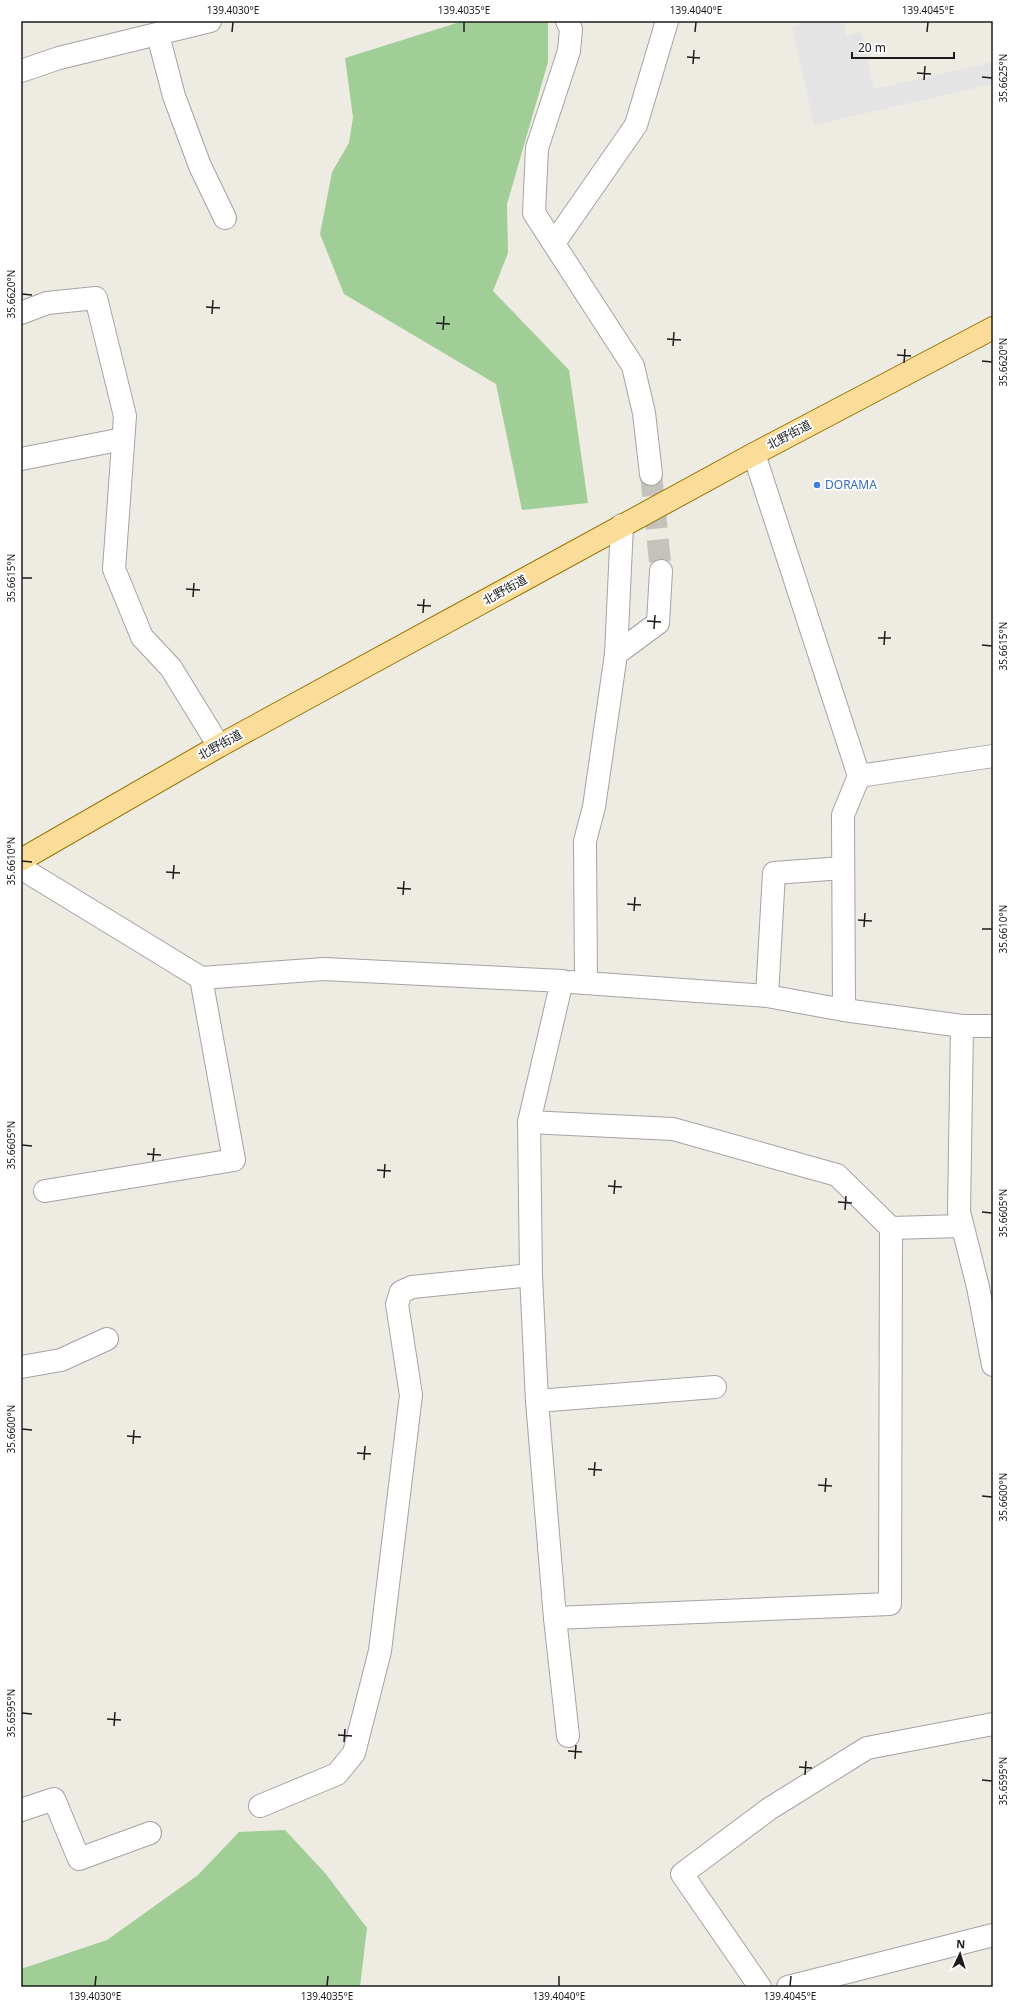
<svg xmlns="http://www.w3.org/2000/svg" width="1014" height="2008" viewBox="0 0 1014 2008" font-family="'Noto Sans','Noto Sans JP',sans-serif">
	<rect width="100%" height="100%" fill="#eeebe2"/>
	<g fill="#a1ce96">
		<polygon points="463,21 548,21 548,62 507,204 508,253 493,291 569,370 588,503 522,510 496,384 344,294 320,234 332,172 349,143 353,117 345,58"/>
		<polygon points="285,1830 325,1873 367,1928 360,1987 21,1987 21,1969 107,1940 198,1875 239,1832"/>
	</g>
	<polygon fill="#e4e4e4" points="813,21 843,21 847,36 861,32 874,89 993,62 993,84 814,125 792,26"/>
	<g fill="none" stroke-linecap="round" stroke-linejoin="round">
		<polyline stroke="#c4c2ba" stroke-width="22" stroke-dasharray="22 11" stroke-linecap="butt" points="651,474 661,571"/>
		<defs>
			<g id="minor">
				<polyline points="567,21 571,29 569,51 537,148 534,213 633,366 644,413 651,474"/>
				<polyline points="158,35 174,96 200,166 225,218"/>
				<polyline points="21,71 59,58 210,21"/>
				<polyline points="554,243 636,125 667,21"/>
				<polyline points="21,313 47,303 96,298 125,416 114,569 142,637 171,668 219,746"/>
				<polyline points="754,454 859,776 843,815 844,1010"/>
				<polyline points="21,459 123,439"/>
				<polyline points="616,654 658,623 661,571"/>
				<polyline points="859,776 993,756"/>
				<polyline points="21,868 201,978 234,1160 45,1191"/>
				<polyline points="201,978 324,969 562,981 529,1122 531,1275 537,1401 555,1618 568,1736"/>
				<polyline points="571,982 767,996 844,1010 962,1026 993,1026"/>
				<polyline points="586,983 585,841 594,807 616,654 622,525"/>
				<polyline points="767,996 774,873 843,868"/>
				<polyline points="962,1026 959,1212 978,1287 993,1365"/>
				<polyline points="529,1122 673,1129 837,1175 891,1228 890,1604 555,1618"/>
				<polyline points="891,1228 962,1226"/>
				<polyline points="21,1367 61,1360 107,1339"/>
				<polyline points="537,1401 715,1387"/>
				<polyline points="260,1806 337,1774 354,1753 380,1651 411,1395 397,1304 401,1292 412,1287 531,1275"/>
				<polyline points="21,1810 54,1799 79,1859 150,1833"/>
				<polyline points="760,1987 682,1874 769,1809 867,1748 993,1724"/>
				<polyline points="788,1987 993,1935"/>
			</g>
			<polyline id="major" points="21,860 219,746 754,454 993,328"/>
		</defs>
		<use href="#minor" stroke="#a3a3a3" stroke-width="24"/>
		<use href="#major" stroke="#957300" stroke-width="24"/>
		<use href="#minor" stroke="#fff" stroke-width="22"/>
		<use href="#major" stroke="#fcdc99" stroke-width="22"/>
	</g>
	<path fill="none" stroke="#1c1c1c" stroke-width="1.5" d="M232 32 233 22M464 32V22M695 32 696 22M927 32 928 22M687 57 700 58M693 64 694 50M917 73 931 74M982 77 992 78M924 80 925 66M22 294 32 295M206 307 220 308M212 314 213 300M436 323 450 324M443 330 444 316M667 339 681 340M673 346 674 332M897 355 911 356M982 361 992 362M904 363 905 349M22 578H32M186 589 200 590M193 597 194 583M417 605 431 606M423 613 424 599M647 621 661 622M654 629 655 615M878 638H891M884 645 885 631M982 645 992 646M22 861 32 862M166 872 180 873M173 879 174 865M397 888 411 889M403 895 404 881M627 904 641 905M634 911 635 897M858 920 872 921M864 927 865 913M982 929H992M22 1145 32 1146M147 1154 161 1155M153 1161 154 1148M377 1170 391 1171M384 1178 385 1164M608 1186 622 1187M614 1194 615 1180M838 1202 852 1203M845 1210 846 1196M982 1212 992 1213M22 1429 32 1430M127 1436 141 1437M133 1444 134 1430M357 1453 371 1454M364 1460 365 1446M588 1469 602 1470M594 1476 595 1462M818 1485 832 1486M825 1492 826 1478M982 1496 992 1497M22 1713 32 1714M107 1719 121 1720M114 1726 115 1712M338 1735 352 1736M344 1742 345 1729M568 1751 582 1752M575 1759 576 1745M799 1767 812 1768M805 1775 806 1761M982 1780 992 1781M95 1986 96 1976M327 1986 328 1976M559 1986V1976M790 1986 791 1976"/>
	<circle fill="#3f7fe0" stroke="#fff" stroke-width="1.5" cx="817" cy="485" r="4"/>
	<g text-anchor="middle" stroke-width="4" stroke-linejoin="round" paint-order="stroke">
		<g font-size="12" fill="#1c1c1c" stroke="#fff">
			<text transform="translate(789 435) rotate(-28)" y="4">北野街道</text>
			<text transform="translate(505 590) rotate(-29)" y="4">北野街道</text>
			<text transform="translate(220 745) rotate(-29)" y="4">北野街道</text>
		</g>
		<g font-size="12" fill="#366cbe" stroke="#fff" text-anchor="start">
			<text x="825" y="489">DORAMA</text>
		</g>
	</g>
	<rect width="1014" height="2008" fill="none" stroke="#ffffff" stroke-width="44"/>
	<g transform="translate(960 1954) rotate(4)" stroke="#ffffff" stroke-width="3" paint-order="stroke">
	<path d="M0-3L7 15L0 10L-7 15Z" fill="#1c1c1c"/>
	<text y="-6" font-size="11" font-weight="bold" text-anchor="middle" fill="#1c1c1c">N</text>
	</g>
	<path d="M852 52v6h102v-6" fill="none" stroke="#1c1c1c" stroke-width="2"/>
	<text x="858" y="52" font-size="12" fill="#1c1c1c" stroke="#ffffff" stroke-width="3" paint-order="stroke">20 m</text>
	<rect x="22" y="22" width="970" height="1964" fill="none" stroke="#1c1c1c" stroke-width="1.5"/>
	<g font-size="10" text-anchor="middle" fill="#1c1c1c">
		<text x="233" y="14">139.4030°E</text>
		<text x="464" y="14">139.4035°E</text>
		<text x="696" y="14">139.4040°E</text>
		<text x="928" y="14">139.4045°E</text>
		<text transform="translate(1003 78) rotate(-90)" y="4">35.6625°N</text>
		<text transform="translate(11 294) rotate(-90)" y="4">35.6620°N</text>
		<text transform="translate(1003 362) rotate(-90)" y="4">35.6620°N</text>
		<text transform="translate(11 578) rotate(-90)" y="4">35.6615°N</text>
		<text transform="translate(1003 646) rotate(-90)" y="4">35.6615°N</text>
		<text transform="translate(11 861) rotate(-90)" y="4">35.6610°N</text>
		<text transform="translate(1003 929) rotate(-90)" y="4">35.6610°N</text>
		<text transform="translate(11 1145) rotate(-90)" y="4">35.6605°N</text>
		<text transform="translate(1003 1213) rotate(-90)" y="4">35.6605°N</text>
		<text transform="translate(11 1429) rotate(-90)" y="4">35.6600°N</text>
		<text transform="translate(1003 1497) rotate(-90)" y="4">35.6600°N</text>
		<text transform="translate(11 1713) rotate(-90)" y="4">35.6595°N</text>
		<text transform="translate(1003 1781) rotate(-90)" y="4">35.6595°N</text>
		<text x="95" y="2000">139.4030°E</text>
		<text x="327" y="2000">139.4035°E</text>
		<text x="559" y="2000">139.4040°E</text>
		<text x="790" y="2000">139.4045°E</text>
	</g>
</svg>
